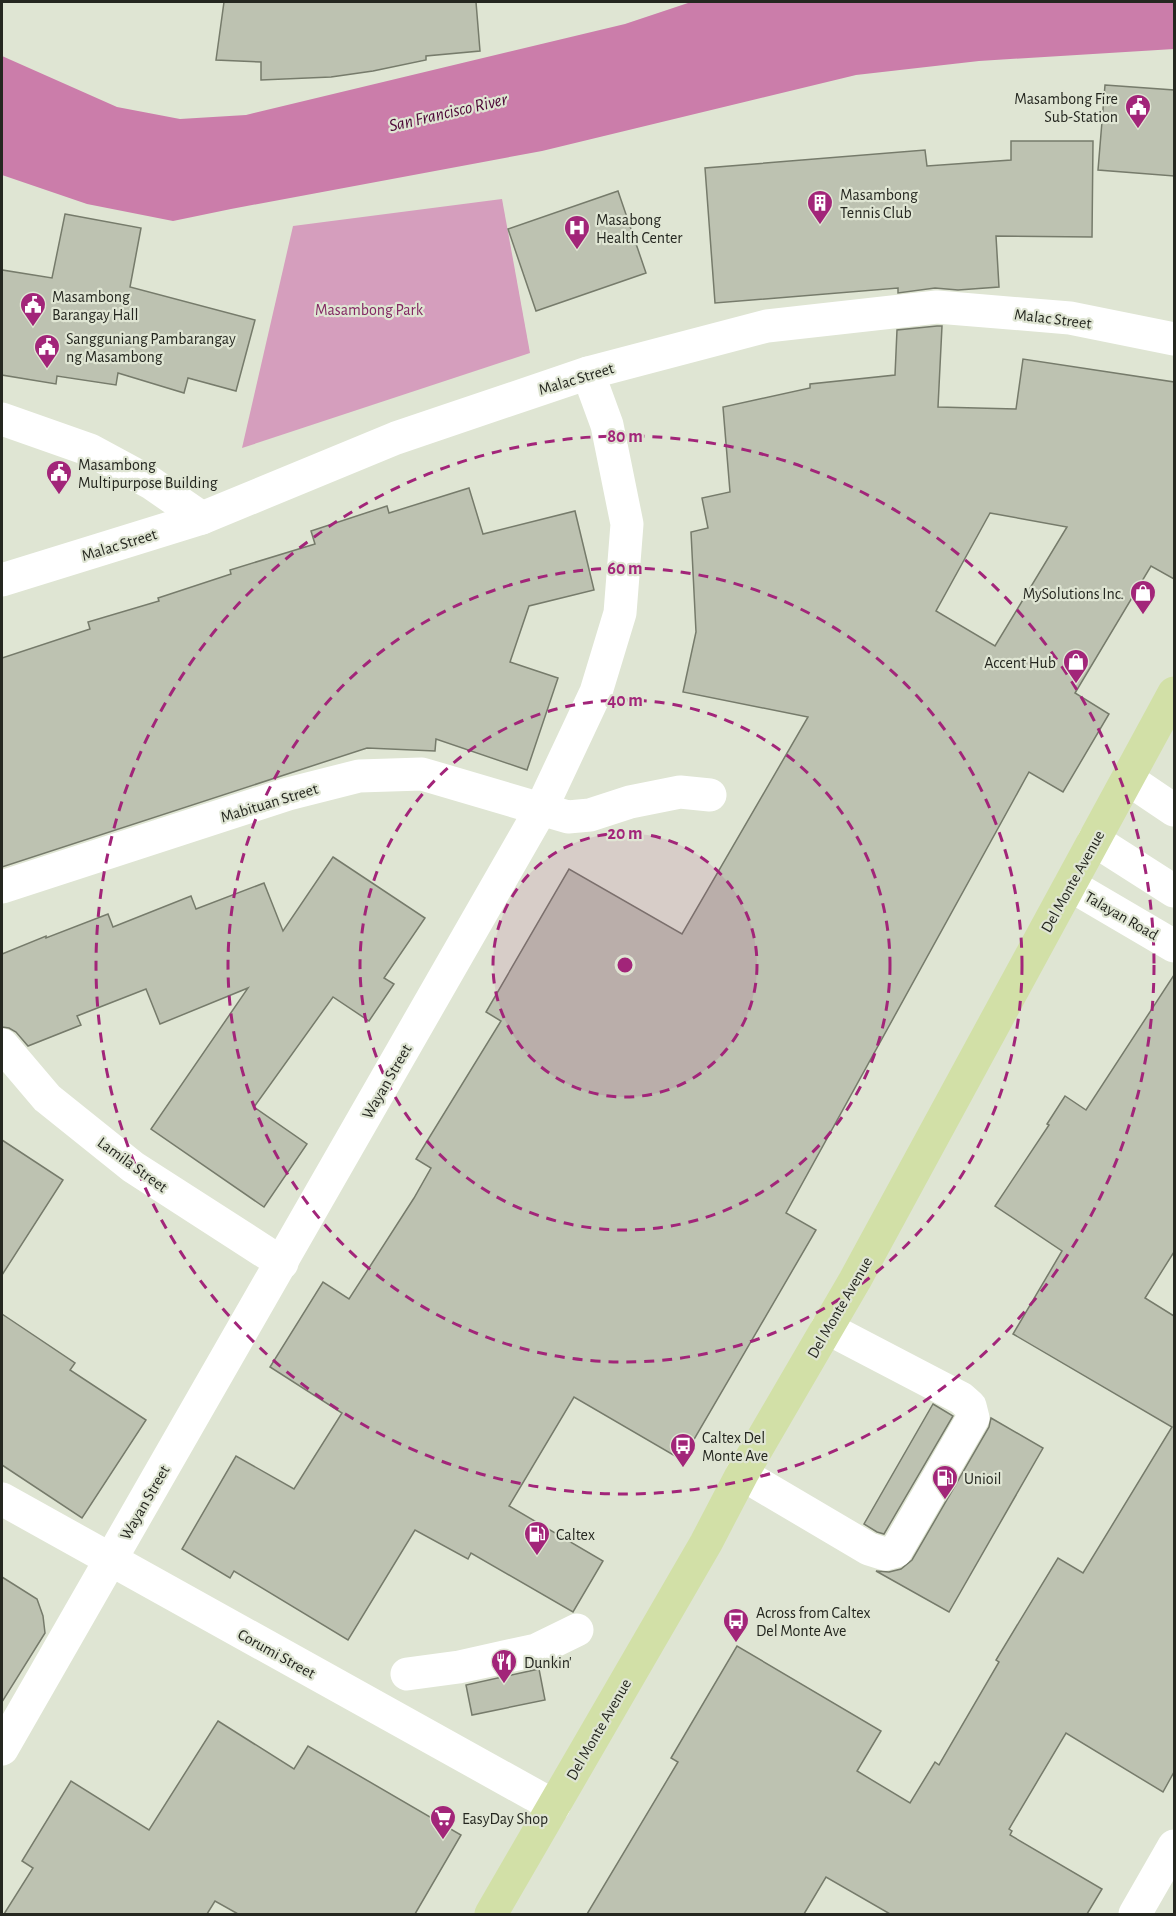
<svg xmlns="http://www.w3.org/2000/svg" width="1176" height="1916" viewBox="0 0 1176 1916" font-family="'Alegreya Sans',sans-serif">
	<rect width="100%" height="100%" fill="#dfe5d3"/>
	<polygon fill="#d59ebd" points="502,199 530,353 242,448 293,226"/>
	<polygon fill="#cb7daa" points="691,2 1174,2 1174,49 979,61 856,75 542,151 231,209 173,221 87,204 2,175 2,56 117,107 180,119 246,115 625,24"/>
	<g fill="#bdc2b1" stroke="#767b6b" stroke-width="1.5" fill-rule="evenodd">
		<polygon points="224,2 476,2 480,51 426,56 426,60 373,71 331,77 261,80 261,62 216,60"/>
		<polygon points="1105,85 1174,90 1174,176 1098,170"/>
		<polygon points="1011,141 1093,141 1092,237 996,236 999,287 958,290 935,288 898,293 898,288 715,303 705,168 925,150 927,166 1011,160"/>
		<polygon points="618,191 646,273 536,311 508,229"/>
		<polygon points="65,214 141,228 130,287 255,320 236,391 188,378 184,393 118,373 116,385 57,376 56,384 2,375 2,270 52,278"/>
		<path d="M937 326H942L938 407 1016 409 1023 359 1174 382V579L1151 566 1075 693 1109 714 1063 792 1029 772 786 1213 816 1230 682 1460 574 1397 509 1506 603 1561 573 1612 471 1553 468 1559 415 1530 348 1640 234 1571 230 1578 182 1549 236 1456 294 1489 342 1413 270 1367 323 1282 349 1299 414 1198 431 1168 416 1159 501 1021 486 1012 569 869 682 934 808 717 683 692 696 632 691 532 708 528 702 498 730 492 723 407 810 388V384L895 375 897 330ZM990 513 1067 527 995 646 936 611Z"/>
		<polygon points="469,488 483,534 575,511 594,590 529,606 510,662 558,678 527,770 436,739 435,751 367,748 2,867 2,658 90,629 88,622 159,601 158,598 231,574 230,570 315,544 311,531 387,506 389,513"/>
		<polygon points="333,857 425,918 384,978 394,984 369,1021 333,997 254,1107 307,1144 264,1207 151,1129 248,988 160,1024 146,989 77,1016 81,1025 28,1046 16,1032 9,1028 2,1027 2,954 46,936 46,938 108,914 113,927 191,896 196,909 264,883 283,931"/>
		<polygon points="1174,975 1174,1252 1145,1298 1174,1316 1174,1772 1163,1792 1066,1733 1009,1829 1012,1831 1010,1835 1102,1889 1087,1914 890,1914 826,1877 804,1914 587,1914 678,1762 671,1758 737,1646 881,1731 857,1771 910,1803 935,1762 939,1765 999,1662 996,1660 1058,1558 1083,1573 1172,1427 1013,1334 1062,1251 995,1206 1049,1125 1047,1124 1065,1096 1086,1110"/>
		<polygon points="2,1140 63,1180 2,1275"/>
		<polygon points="2,1314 75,1363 70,1370 146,1420 82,1518 2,1465"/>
		<polygon points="933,1404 953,1416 884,1534 877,1532 864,1524"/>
		<polygon points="991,1418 1043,1448 949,1612 876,1571 889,1572 901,1569 912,1560 989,1427"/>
		<polygon points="2,1577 37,1599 43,1616 45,1633 2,1702"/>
		<polygon points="539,1669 545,1700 472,1715 466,1685"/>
		<polygon points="218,1721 294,1769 308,1746 461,1835 415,1914 238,1914 215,1901 207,1914 4,1914 33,1868 22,1861 71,1781 149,1830"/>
	</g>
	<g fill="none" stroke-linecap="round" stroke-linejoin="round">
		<g stroke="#fff" stroke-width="33">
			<polyline points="2,419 90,450 151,483 202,518"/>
			<polyline points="2,580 202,518 396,438 588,373 767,326 937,307 1070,318 1174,339"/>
			<polyline points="1128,779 1174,810"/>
			<polyline points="1094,840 1174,891"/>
			<polyline points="1070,885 1174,946"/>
			<polyline points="2,887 288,794 359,776 422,774 568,817 590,815 630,802 680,792 710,795"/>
			<polyline points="2,1045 47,1098 133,1167 282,1263"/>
			<polyline points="742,1474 869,1549 885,1554 896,1551 973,1418 970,1406 961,1398 827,1328"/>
			<polyline points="2,1499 554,1806"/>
			<polyline points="407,1674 459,1667 536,1650 577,1630"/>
			<polyline points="2,1749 541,809 596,692 620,613 627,524 607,425 588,373"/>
			<polyline points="1135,1914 1174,1846"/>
		</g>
		<polyline stroke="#d2e0a7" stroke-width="33" points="491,1914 706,1543 742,1474 855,1280 1174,693"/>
	</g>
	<circle cx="625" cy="965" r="132" fill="#a22579" fill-opacity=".12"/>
	<g fill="none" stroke="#a22579" stroke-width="3" stroke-dasharray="10 8">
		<circle cx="625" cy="965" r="132"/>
		<circle cx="625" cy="965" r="265"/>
		<circle cx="625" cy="965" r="397"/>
		<circle cx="625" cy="965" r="529"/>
	</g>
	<defs>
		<symbol id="civic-pin" viewBox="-11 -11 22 30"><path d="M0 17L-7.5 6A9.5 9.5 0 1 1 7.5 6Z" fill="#a22579" stroke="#dfe5d3"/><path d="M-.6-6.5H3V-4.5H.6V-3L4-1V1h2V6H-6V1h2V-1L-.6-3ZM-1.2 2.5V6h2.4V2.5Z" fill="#fff"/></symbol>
		<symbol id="building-pin" viewBox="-11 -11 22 30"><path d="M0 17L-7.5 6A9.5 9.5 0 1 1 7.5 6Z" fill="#a22579" stroke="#dfe5d3"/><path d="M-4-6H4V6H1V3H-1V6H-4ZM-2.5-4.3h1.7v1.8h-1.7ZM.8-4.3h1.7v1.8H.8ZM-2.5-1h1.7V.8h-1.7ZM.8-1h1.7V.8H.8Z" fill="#fff"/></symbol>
		<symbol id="hospital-pin" viewBox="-11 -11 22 30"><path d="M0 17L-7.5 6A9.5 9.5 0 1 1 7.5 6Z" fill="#a22579" stroke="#dfe5d3"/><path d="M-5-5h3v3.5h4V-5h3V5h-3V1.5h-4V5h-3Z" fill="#fff"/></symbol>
		<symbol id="shop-pin" viewBox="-11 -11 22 30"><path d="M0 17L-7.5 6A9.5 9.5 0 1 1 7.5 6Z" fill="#a22579" stroke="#dfe5d3"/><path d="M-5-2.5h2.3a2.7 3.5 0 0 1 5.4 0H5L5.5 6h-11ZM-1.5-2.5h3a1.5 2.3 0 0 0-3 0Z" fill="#fff"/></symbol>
		<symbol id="bus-pin" viewBox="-11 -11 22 30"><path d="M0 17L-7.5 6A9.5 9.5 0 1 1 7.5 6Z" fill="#a22579" stroke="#dfe5d3"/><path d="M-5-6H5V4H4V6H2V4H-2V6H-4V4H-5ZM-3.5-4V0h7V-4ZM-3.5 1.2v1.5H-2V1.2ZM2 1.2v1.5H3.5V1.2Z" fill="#fff"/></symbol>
		<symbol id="fuel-pin" viewBox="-11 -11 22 30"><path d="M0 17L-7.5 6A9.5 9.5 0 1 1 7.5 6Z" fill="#a22579" stroke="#dfe5d3"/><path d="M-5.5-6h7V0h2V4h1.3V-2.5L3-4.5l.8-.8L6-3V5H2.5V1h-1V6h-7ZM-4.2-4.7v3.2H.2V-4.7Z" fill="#fff"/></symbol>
		<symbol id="restaurant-pin" viewBox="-11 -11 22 30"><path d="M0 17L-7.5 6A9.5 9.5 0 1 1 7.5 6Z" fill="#a22579" stroke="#dfe5d3"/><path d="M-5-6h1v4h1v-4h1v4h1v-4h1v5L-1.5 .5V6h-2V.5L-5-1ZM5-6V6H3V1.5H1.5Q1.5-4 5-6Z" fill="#fff"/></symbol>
		<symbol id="supermarket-pin" viewBox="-11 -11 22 30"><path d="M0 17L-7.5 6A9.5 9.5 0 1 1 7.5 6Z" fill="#a22579" stroke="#dfe5d3"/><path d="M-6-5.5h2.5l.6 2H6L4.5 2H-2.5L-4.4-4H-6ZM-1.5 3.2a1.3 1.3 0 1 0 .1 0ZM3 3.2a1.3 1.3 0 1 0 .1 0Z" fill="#fff"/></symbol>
	</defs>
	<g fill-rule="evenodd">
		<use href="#civic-pin" x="1123" y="92" width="30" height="40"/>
		<use href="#building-pin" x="805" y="188" width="30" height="40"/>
		<use href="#hospital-pin" x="562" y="213" width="30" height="40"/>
		<use href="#civic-pin" x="18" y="290" width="30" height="40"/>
		<use href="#civic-pin" x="32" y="332" width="30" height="40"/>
		<use href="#civic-pin" x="44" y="458" width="30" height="40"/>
		<use href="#shop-pin" x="1128" y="578" width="30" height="40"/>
		<use href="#shop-pin" x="1061" y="647" width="30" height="40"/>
		<use href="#bus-pin" x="668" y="1431" width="30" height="40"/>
		<use href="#fuel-pin" x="930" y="1463" width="30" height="40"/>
		<use href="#fuel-pin" x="522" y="1519" width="30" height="40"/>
		<use href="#bus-pin" x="721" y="1606" width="30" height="40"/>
		<use href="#restaurant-pin" x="489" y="1647" width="30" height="40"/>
		<use href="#supermarket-pin" x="428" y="1803" width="30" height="40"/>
	</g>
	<g text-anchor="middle" stroke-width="4.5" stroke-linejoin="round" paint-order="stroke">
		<g font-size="16" fill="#252720" stroke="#dfe5d3" text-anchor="start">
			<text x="1118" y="104" text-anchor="end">Masambong Fire<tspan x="1118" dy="18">Sub-Station</tspan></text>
			<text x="840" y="200">Masambong<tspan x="840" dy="18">Tennis Club</tspan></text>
			<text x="596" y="225">Masabong<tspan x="596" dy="18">Health Center</tspan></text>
			<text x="52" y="302">Masambong<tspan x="52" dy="18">Barangay Hall</tspan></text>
			<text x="66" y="344">Sangguniang Pambarangay<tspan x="66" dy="18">ng Masambong</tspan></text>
			<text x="78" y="470">Masambong<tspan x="78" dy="18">Multipurpose Building</tspan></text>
			<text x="1124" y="599" text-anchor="end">MySolutions Inc.</text>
			<text x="1056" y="668" text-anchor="end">Accent Hub</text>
			<text x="702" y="1443">Caltex Del<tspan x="702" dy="18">Monte Ave</tspan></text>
			<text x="964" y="1484">Unioil</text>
			<text x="556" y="1540">Caltex</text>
			<text x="756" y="1618">Across from Caltex<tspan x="756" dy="18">Del Monte Ave</tspan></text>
			<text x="524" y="1668">Dunkin'</text>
			<text x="462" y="1824">EasyDay Shop</text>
		</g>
		<g font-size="16" fill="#832863" stroke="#dfe5d3">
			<text x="369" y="315">Masambong Park</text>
		</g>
		<g font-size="16" fill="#252720" stroke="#dfe5d3">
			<text transform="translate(1053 318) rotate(7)" y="6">Malac Street</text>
			<text transform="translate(576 378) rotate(-17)" y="6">Malac Street</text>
			<text transform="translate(119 544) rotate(-17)" y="6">Malac Street</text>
			<text transform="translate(269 802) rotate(-17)" y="6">Mabituan Street</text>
			<text transform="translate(1072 881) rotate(-61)" y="6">Del Monte Avenue</text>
			<text transform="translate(1122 915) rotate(30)" y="6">Talayan Road</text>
			<text transform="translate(386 1081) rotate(-60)" y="6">Wayan Street</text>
			<text transform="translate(133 1164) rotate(36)" y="6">Lamila Street</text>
			<text transform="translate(839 1307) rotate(-60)" y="6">Del Monte Avenue</text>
			<text transform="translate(144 1502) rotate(-60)" y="6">Wayan Street</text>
			<text transform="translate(277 1653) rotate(29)" y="6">Corumi Street</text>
			<text transform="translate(598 1729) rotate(-60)" y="6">Del Monte Avenue</text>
		</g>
		<g font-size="18" font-style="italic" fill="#4d0637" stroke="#dfe5d3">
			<text transform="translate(448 112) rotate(-13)" y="6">San Francisco River</text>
		</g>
	</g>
	<circle cx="625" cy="965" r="9" fill="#a22579" stroke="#dfe5d3" stroke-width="3"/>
	<g font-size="18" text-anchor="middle" font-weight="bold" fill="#a22579" stroke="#dfe5d3" stroke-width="4.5" stroke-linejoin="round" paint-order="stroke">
		<text x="625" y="442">80 m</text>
		<text x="625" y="574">60 m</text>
		<text x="625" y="706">40 m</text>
		<text x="625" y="839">20 m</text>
	</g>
	<rect width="1176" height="1916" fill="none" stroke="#252720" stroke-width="6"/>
</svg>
